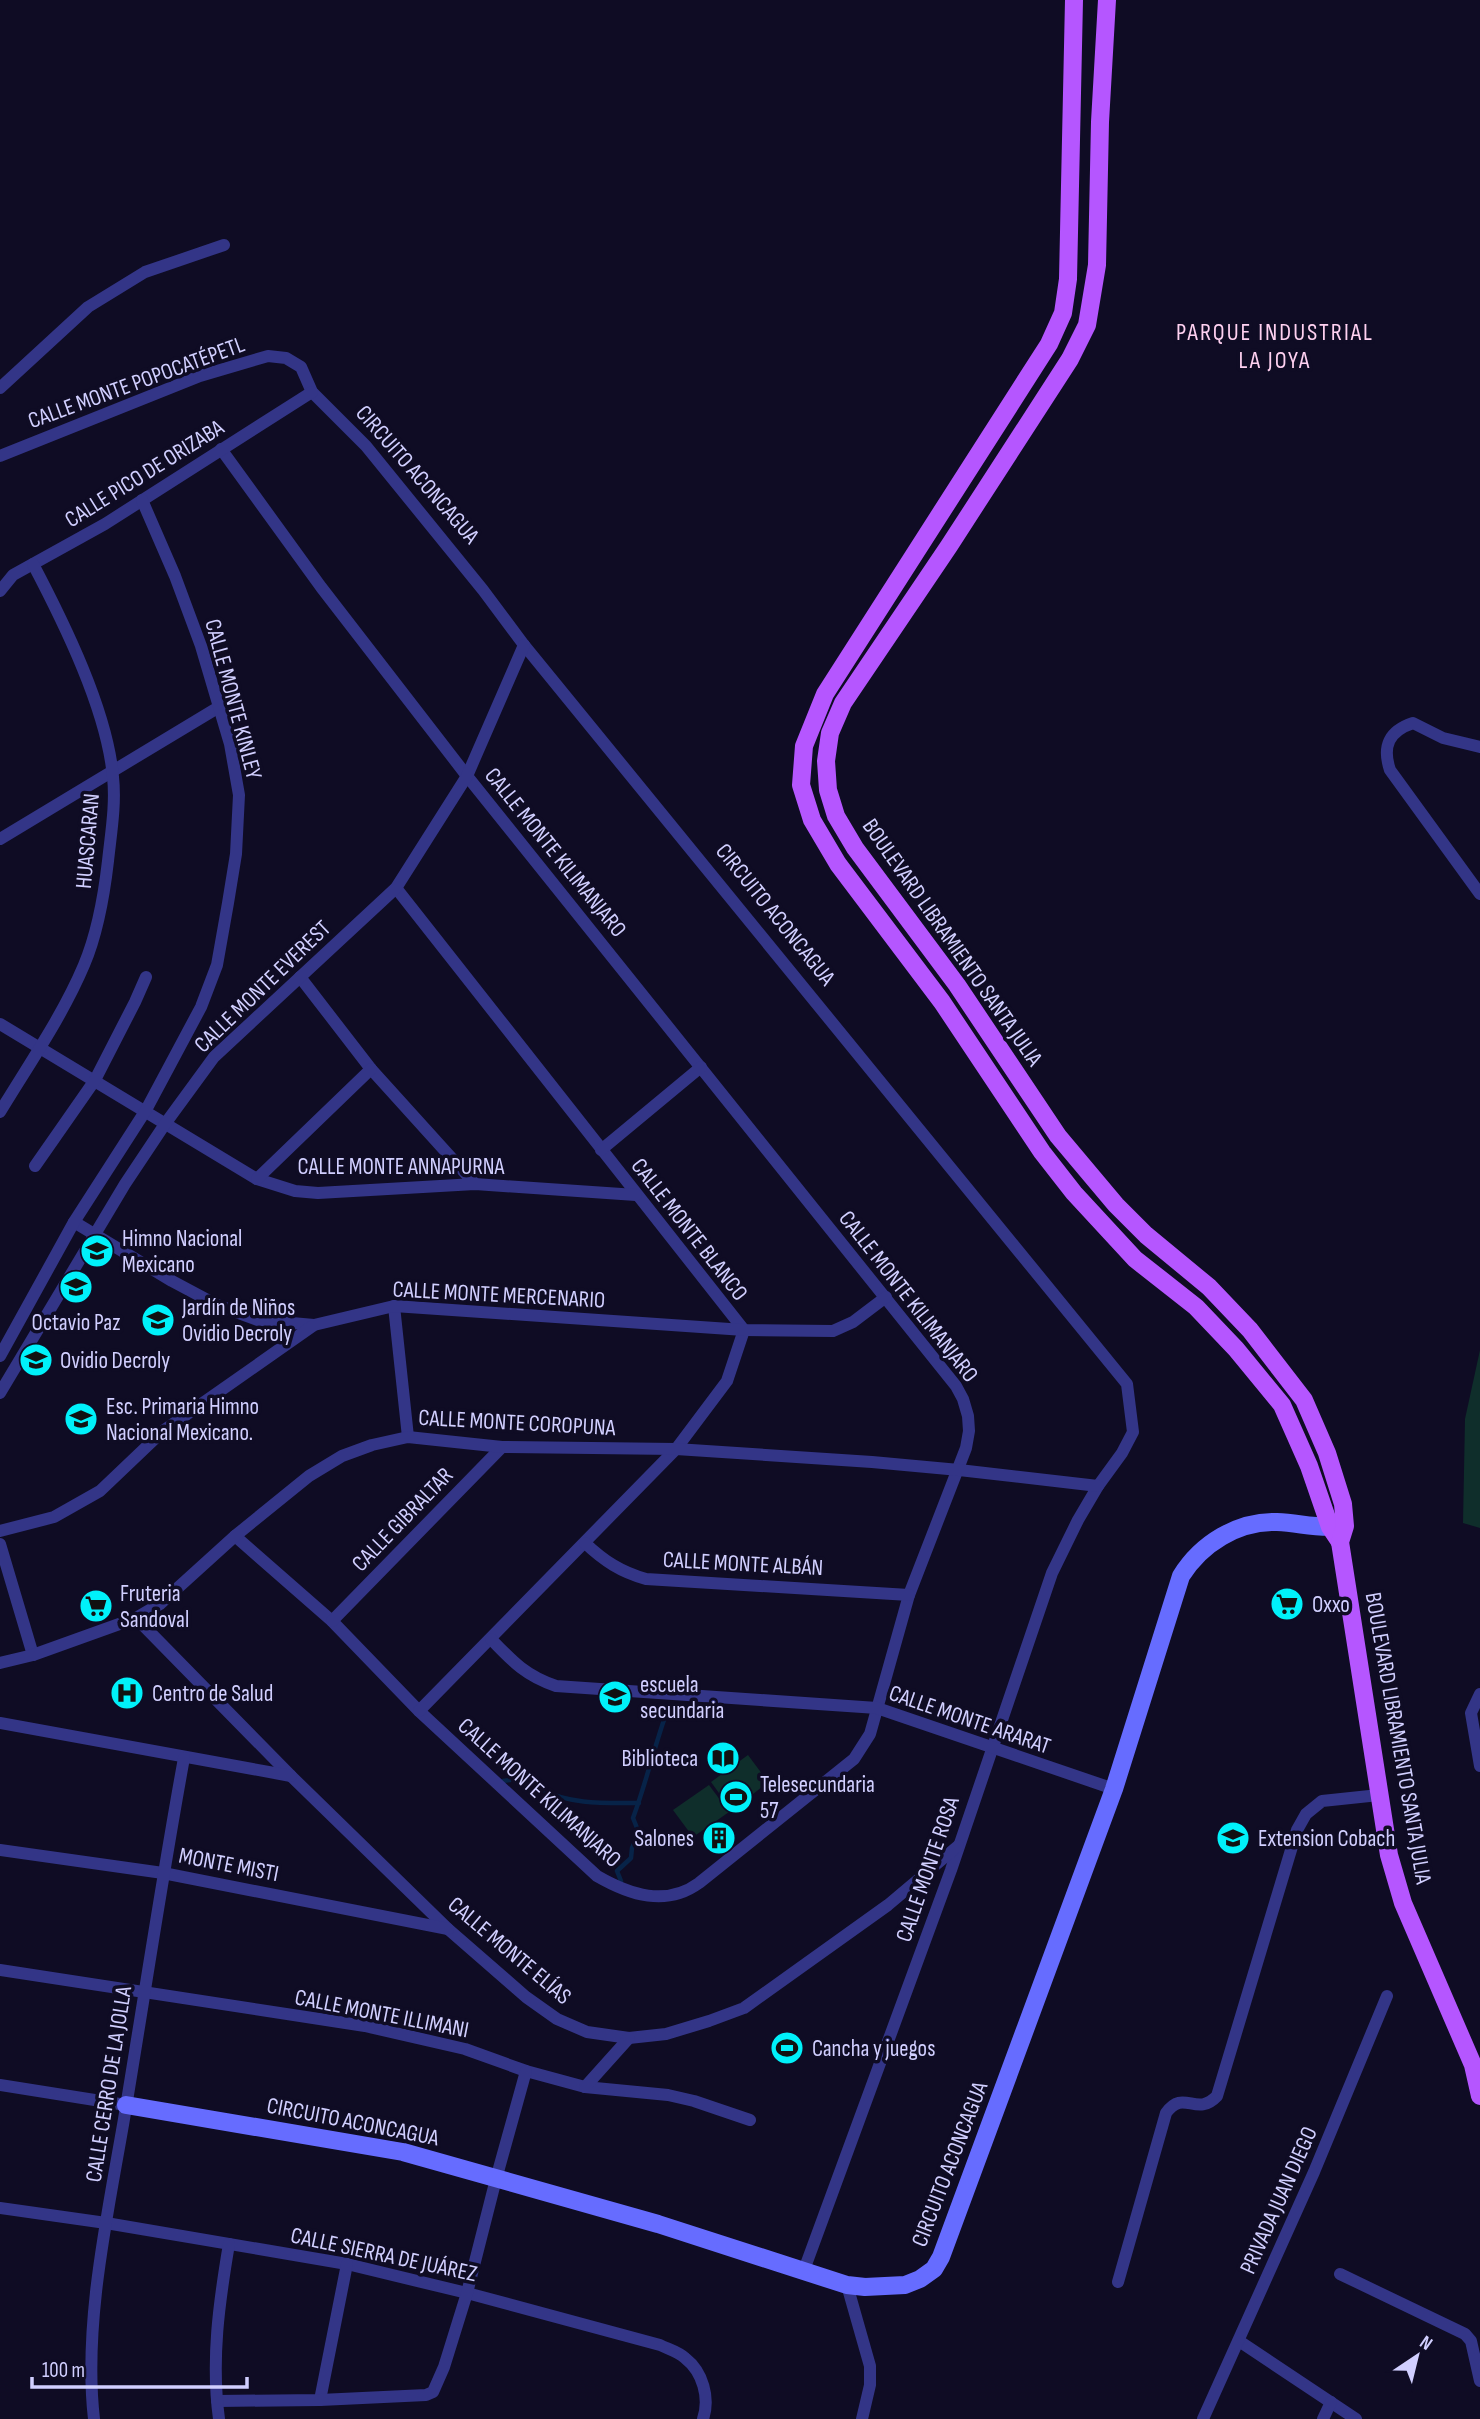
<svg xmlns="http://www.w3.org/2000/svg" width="1480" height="2419" viewBox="0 0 1480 2419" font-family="'Sofia Sans Condensed',sans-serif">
	<rect width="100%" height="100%" fill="#0f0c24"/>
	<g fill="#0f2e2b">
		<polygon points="1480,1350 1480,1528 1463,1523 1465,1419"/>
		<polygon points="748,1755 768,1782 732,1811 711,1782"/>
		<polygon points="709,1785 729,1812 693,1837 673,1810"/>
	</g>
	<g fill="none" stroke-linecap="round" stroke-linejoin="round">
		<g stroke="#072348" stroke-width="4.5">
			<path d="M503 1781 510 1780 517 1772C525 1778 532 1785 540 1789 571 1805 605 1803 639 1803"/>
			<path d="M621 1881 617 1871 631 1858 632 1848 639 1833 633 1818C646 1783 654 1748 666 1714"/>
		</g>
		<g stroke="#333587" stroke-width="12">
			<polyline points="0,388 88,307 145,272 224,245"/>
			<path d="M221 449 321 587 467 776 956 1386 963 1399 968 1416 969 1431 966 1448 909 1595 870 1734 854 1759 699 1883C666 1907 630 1895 597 1876L419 1711 332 1621 235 1536"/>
			<polyline points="0,456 200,376 268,356 286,358 301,367 312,392 366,446 483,590 524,645 1127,1384 1133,1432 1122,1453 1098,1486 1078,1520 1052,1573 951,1870 804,2270"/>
			<polyline points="0,591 13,575 105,524 312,392"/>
			<path d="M1480 747 1443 738 1413 723C1389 731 1382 746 1390 770L1480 894"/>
			<polyline points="0,839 219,707"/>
			<polyline points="396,888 744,1330 727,1381 676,1449 419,1711"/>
			<polyline points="300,977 371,1069 475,1184"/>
			<polyline points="0,1024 257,1179 295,1191 318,1193 475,1184 636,1195"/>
			<path d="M0 1112C29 1064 62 1017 84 965 98 932 104 896 108 861 111 833 116 804 113 777 107 710 64 623 33 564"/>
			<polyline points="601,1150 701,1067"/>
			<polyline points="35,1166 95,1080 135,1002 146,977"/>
			<polyline points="257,1179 371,1069"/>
			<polyline points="74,1222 172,1281 217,1305 258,1320 314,1325"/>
			<polyline points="394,1306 408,1437"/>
			<polyline points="0,1356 74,1222 146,1110 201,1007 217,965 228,903 236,854 239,795 230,744 201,646 175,576 142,500"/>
			<polyline points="0,1393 125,1184 165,1124 214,1057 396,888 467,776 524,645"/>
			<polyline points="0,1531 54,1517 100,1491 163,1431 314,1325 394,1306 744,1330 833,1331 853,1322 886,1297"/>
			<path d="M585 1543C604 1561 621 1572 646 1579L909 1595"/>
			<polyline points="0,1544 33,1655"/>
			<polyline points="136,1618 291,1776 448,1929 526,1997 557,2019 587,2032 629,2038 666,2034 709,2021 744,2008 888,1905 958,1846"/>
			<polyline points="332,1621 502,1447"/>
			<path d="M491 1639C513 1662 526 1676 556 1686L877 1708 1114 1789"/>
			<polyline points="0,1663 33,1655 136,1618 160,1604 235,1536 309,1476 342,1456 372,1445 408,1437 502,1447 676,1449 872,1462 959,1470 1098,1486"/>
			<polyline points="1480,1694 1471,1713 1480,1766"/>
			<polyline points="0,1723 291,1776"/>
			<polyline points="0,1850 163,1873 448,1929"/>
			<polyline points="0,1970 365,2026 465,2049 526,2071 585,2087 668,2095 694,2101 750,2120"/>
			<polyline points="0,2085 126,2105"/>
			<polyline points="585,2087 629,2038"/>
			<path d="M0 2208 106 2223 347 2264 467 2293 660 2345C668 2349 679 2352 685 2358 703 2372 710 2398 703 2419"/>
			<polyline points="1340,2274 1465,2334 1471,2341 1480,2381"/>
			<path d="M1118 2282 1166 2113C1184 2088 1196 2118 1217 2096L1297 1830 1306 1814 1322 1801 1379 1795"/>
			<polyline points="847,2285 870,2366 870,2385 862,2419"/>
			<polyline points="1239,2341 1356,2419"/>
			<polyline points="320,2400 347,2264"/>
			<polyline points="217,2401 320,2400 426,2395 433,2392 444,2367 467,2293 496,2179 526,2071"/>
			<path d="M94 2419C83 2324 108 2213 124 2119 144 1999 162 1878 184 1758"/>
			<path d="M219 2419C211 2360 219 2303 229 2244"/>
			<polyline points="1203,2419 1314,2172 1387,1996"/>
			<polyline points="1323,2419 1331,2402"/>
		</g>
		<path stroke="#666cff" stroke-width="18" d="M126 2105 403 2152 658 2224 847 2285 865 2287 905 2285 920 2279 934 2269 941 2257 1114 1789 1181 1576C1201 1544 1237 1521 1277 1522 1301 1523 1316 1529 1342 1526"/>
		<g stroke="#b556ff" stroke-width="18">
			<polyline points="1074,0 1068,279 1063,313 1049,344 825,694 804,746 801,785 812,820 838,864 942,1002 1042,1152 1074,1193 1135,1259 1196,1307 1236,1349 1282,1405 1309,1466 1330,1527 1340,1542"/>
			<polyline points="1107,0 1100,122 1097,265 1087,325 1070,359 949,546 843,703 830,733 826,761 828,790 836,816 855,848 957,985 1058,1136 1116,1205 1146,1235 1209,1287 1250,1330 1304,1400 1327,1453 1343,1504 1345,1526 1340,1542 1389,1855 1403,1903 1473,2065 1480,2096"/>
		</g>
	</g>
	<defs>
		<symbol id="school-disc" viewBox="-11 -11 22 22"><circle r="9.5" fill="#00f1fa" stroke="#0f0c24"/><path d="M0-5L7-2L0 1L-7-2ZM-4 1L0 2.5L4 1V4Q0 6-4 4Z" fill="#111"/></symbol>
		<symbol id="supermarket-disc" viewBox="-11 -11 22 22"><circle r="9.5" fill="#00f1fa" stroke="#0f0c24"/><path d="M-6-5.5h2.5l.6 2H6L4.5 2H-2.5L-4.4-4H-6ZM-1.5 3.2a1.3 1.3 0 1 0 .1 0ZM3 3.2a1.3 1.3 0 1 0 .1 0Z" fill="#111"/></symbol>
		<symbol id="hospital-disc" viewBox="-11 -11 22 22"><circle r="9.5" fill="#00f1fa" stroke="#0f0c24"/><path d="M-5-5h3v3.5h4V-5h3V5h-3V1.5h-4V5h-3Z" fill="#111"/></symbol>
		<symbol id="library-disc" viewBox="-11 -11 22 22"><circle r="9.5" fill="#00f1fa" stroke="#0f0c24"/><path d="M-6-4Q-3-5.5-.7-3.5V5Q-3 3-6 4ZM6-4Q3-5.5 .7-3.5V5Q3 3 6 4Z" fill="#111"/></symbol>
		<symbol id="stadium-disc" viewBox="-11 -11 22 22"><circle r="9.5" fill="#00f1fa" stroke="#0f0c24"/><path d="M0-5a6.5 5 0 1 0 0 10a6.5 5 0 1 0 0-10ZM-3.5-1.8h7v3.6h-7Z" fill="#111"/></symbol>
		<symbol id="building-disc" viewBox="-11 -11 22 22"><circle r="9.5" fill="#00f1fa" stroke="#0f0c24"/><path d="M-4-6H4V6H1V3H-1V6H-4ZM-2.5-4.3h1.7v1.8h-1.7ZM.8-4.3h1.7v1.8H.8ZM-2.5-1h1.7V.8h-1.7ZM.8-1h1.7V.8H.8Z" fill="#111"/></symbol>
	</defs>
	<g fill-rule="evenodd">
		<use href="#school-disc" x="78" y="1232" width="38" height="38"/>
		<use href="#school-disc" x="57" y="1268" width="38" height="38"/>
		<use href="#school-disc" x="139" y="1301" width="38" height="38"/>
		<use href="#school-disc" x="17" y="1341" width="38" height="38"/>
		<use href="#school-disc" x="62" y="1400" width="38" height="38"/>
		<use href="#supermarket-disc" x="1268" y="1585" width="38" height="38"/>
		<use href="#supermarket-disc" x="77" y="1587" width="38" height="38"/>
		<use href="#hospital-disc" x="108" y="1674" width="38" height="38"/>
		<use href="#school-disc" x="596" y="1678" width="38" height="38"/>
		<use href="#library-disc" x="704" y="1739" width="38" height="38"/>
		<use href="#stadium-disc" x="717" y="1778" width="38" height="38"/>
		<use href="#building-disc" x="700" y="1819" width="38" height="38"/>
		<use href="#school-disc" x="1214" y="1819" width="38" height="38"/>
		<use href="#stadium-disc" x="768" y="2029" width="38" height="38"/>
	</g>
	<g text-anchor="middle" stroke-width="7" stroke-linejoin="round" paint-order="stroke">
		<g font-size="23" fill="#d1cfff" stroke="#0f0c24">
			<text transform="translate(136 382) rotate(-20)" y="8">CALLE MONTE POPOCATÉPETL</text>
			<text transform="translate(144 473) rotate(-32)" y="8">CALLE PICO DE ORIZABA</text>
			<text transform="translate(418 474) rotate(49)" y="8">CIRCUITO ACONCAGUA</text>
			<text transform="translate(234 699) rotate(75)" y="8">CALLE MONTE KINLEY</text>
			<text transform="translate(87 841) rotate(-85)" y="8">HUASCARAN</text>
			<text transform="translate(556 852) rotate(51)" y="8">CALLE MONTE KILIMANJARO</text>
			<text transform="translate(776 914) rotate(51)" y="8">CIRCUITO ACONCAGUA</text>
			<text transform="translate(953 942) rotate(55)" y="8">BOULEVARD LIBRAMIENTO SANTA JULIA</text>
			<text transform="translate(262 986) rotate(-44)" y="8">CALLE MONTE EVEREST</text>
			<text x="401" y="1174">CALLE MONTE ANNAPURNA</text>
			<text transform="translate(690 1229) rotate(52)" y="8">CALLE MONTE BLANCO</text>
			<text transform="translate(499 1294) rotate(3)" y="8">CALLE MONTE MERCENARIO</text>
			<text transform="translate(909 1296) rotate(52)" y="8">CALLE MONTE KILIMANJARO</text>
			<text transform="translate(517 1422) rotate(3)" y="8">CALLE MONTE COROPUNA</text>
			<text transform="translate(402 1519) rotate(-46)" y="8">CALLE GIBRALTAR</text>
			<text transform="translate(743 1563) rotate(3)" y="8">CALLE MONTE ALBÁN</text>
			<text transform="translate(970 1719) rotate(19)" y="8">CALLE MONTE ARARAT</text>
			<text transform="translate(1399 1738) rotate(80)" y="8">BOULEVARD LIBRAMIENTO SANTA JULIA</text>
			<text transform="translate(540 1792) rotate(42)" y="8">CALLE MONTE KILIMANJARO</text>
			<text transform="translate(229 1864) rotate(11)" y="8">MONTE MISTI</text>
			<text transform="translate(927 1869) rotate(-71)" y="8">CALLE MONTE ROSA</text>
			<text transform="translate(510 1950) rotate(40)" y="8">CALLE MONTE ELÍAS</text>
			<text transform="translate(382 2013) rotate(11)" y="8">CALLE MONTE ILLIMANI</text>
			<text transform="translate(108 2084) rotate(-81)" y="8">CALLE CERRO DE LA JOLLA</text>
			<text transform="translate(353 2121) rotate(11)" y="8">CIRCUITO ACONCAGUA</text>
			<text transform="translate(949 2164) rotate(-69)" y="8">CIRCUITO ACONCAGUA</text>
			<text transform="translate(1278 2200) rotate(-66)" y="8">PRIVADA JUAN DIEGO</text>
			<text transform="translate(384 2254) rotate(12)" y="8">CALLE SIERRA DE JUÁREZ</text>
		</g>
		<g font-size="23" fill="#d1cfff" stroke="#0f0c24" text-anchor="start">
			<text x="122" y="1246">Himno Nacional<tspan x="122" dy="26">Mexicano</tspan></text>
			<text x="182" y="1315">Jardín de Niños<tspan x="182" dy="26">Ovidio Decroly</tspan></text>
			<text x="76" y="1330" text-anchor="middle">Octavio Paz</text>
			<text x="60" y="1368">Ovidio Decroly</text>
			<text x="106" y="1414">Esc. Primaria Himno<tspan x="106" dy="26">Nacional Mexicano.</tspan></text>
			<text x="120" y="1601">Fruteria<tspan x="120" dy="26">Sandoval</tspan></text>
			<text x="1312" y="1612">Oxxo</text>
			<text x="640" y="1692">escuela<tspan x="640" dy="26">secundaria</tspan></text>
			<text x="152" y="1701">Centro de Salud</text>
			<text x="698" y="1766" text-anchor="end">Biblioteca</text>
			<text x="760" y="1792">Telesecundaria<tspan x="760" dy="26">57</tspan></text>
			<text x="694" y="1846" text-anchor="end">Salones</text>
			<text x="1258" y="1846">Extension Cobach</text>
			<text x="812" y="2056">Cancha y juegos</text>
		</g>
		<g font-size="24" letter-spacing="2" fill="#ffd1f1" stroke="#0f0c24">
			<text x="1275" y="340">PARQUE INDUSTRIAL<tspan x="1275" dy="28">LA JOYA</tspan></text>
		</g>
	</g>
	<g transform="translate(1417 2356) rotate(35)" stroke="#0f0c24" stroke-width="5" paint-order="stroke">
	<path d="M0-5L12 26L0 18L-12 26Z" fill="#d1cfff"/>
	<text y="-10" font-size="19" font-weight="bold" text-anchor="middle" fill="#d1cfff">N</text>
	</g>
	<path d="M32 2377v10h215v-10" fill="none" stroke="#d1cfff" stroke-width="3.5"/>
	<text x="42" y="2377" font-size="21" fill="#d1cfff" stroke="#0f0c24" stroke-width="5" paint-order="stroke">100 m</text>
</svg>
